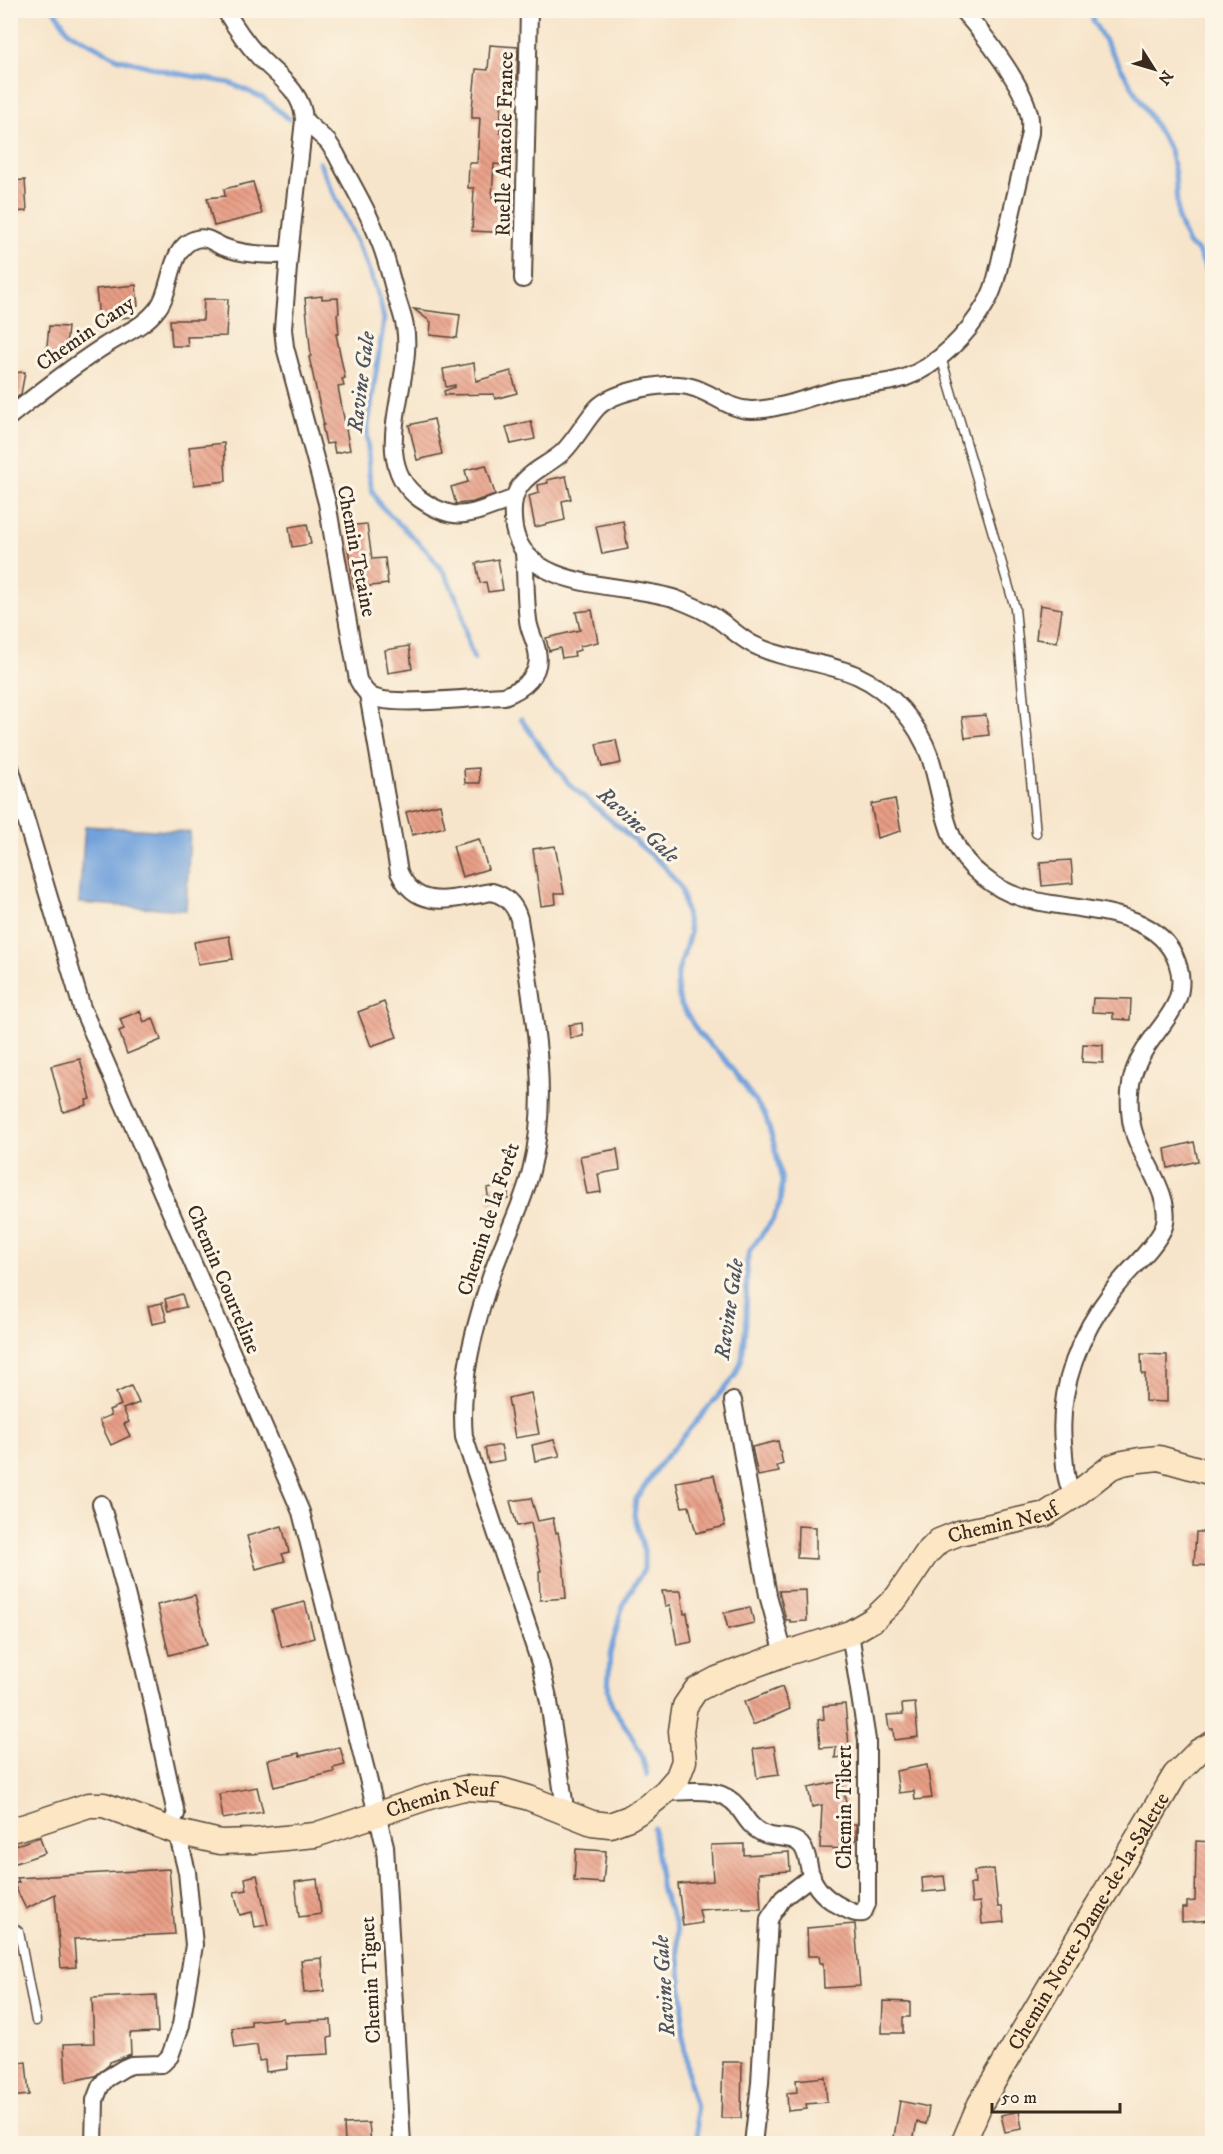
<svg xmlns="http://www.w3.org/2000/svg" width="1223" height="2154" viewBox="0 0 1223 2154" font-family="'IM FELL DW Pica',serif">
	<defs>
		<pattern id="building-back-hatch" width="6" height="6" patternUnits="userSpaceOnUse" patternTransform="scale(1.5)"><rect width="6" height="6" fill="#e99e86"/><path d="M-1 5l2 2M0 0l6 6M5-1l2 2" fill="none" stroke="#be816d"/></pattern>
	</defs>
	<rect width="100%" height="100%" fill="#fcf5e5"/>
	<filter id="ink" filterUnits="userSpaceOnUse"><feTurbulence type="fractalNoise" baseFrequency=".0167" numOctaves="2"/><feDisplacementMap in="SourceGraphic" scale="12" xChannelSelector="R" yChannelSelector="G"/><feConvolveMatrix kernelMatrix="1 2 1 2 8 2 1 2 1" color-interpolation-filters="sRGB"/></filter>
	<filter id="wash" filterUnits="userSpaceOnUse"><feTurbulence type="fractalNoise" baseFrequency=".008" numOctaves="4" result="noise"/><feDisplacementMap in="SourceGraphic" scale="24" xChannelSelector="R" yChannelSelector="G"/><feGaussianBlur stdDeviation="1.35" result="paint"/><feColorMatrix in="noise" values="0 0 0 0 0 0 0 0 0 0 0 0 0 0 0 0 0 1.4 0 .05"/><feComposite in="paint" operator="in"/></filter>
	<g filter="url(#wash)">
		<rect width="100%" height="100%" fill="#f7e5cb"/>
		<polygon fill="#72a2dc" stroke="#56667d" stroke-width="1.5" points="85,826 190,832 186,910 79,903"/>
		<g fill="none" stroke-linecap="round" stroke-linejoin="round">
			<g stroke="#72a2dc" stroke-width="5">
				<polyline points="54,10 69,32 117,58 169,72 230,83 263,98 289,119"/>
				<polyline points="1092,10 1093,21 1170,150 1175,174 1178,219 1188,244 1198,251 1209,276 1212,291"/>
				<polyline points="319,162 365,260 380,300 384,320 367,431 369,473 372,490 380,505 428,552 445,574 461,607 467,640 474,659"/>
				<path d="M1212 631C1204 658 1205 684 1212 711"/>
				<polyline points="521,719 547,756 570,785 663,865 681,888 690,933 678,972 677,986 680,1003 699,1034 724,1058 765,1115 774,1144 782,1182 780,1204 772,1221 750,1250 747,1261 746,1322 742,1359 735,1376 659,1465 636,1499 634,1515 644,1550 644,1569 623,1604 610,1654 608,1690 612,1706 630,1733 642,1756 647,1775"/>
				<polyline points="653,1828 662,1892 676,1924 683,2002 682,2031 689,2082 696,2108 698,2144"/>
			</g>
		</g>
		<g id="blocks">
			<g fill="url(#building-back-hatch)">
				<polygon points="490,45 518,47 517,79 514,79 513,95 502,94 500,133 505,134 504,165 494,164 492,197 513,197 512,233 472,231 474,188 468,188 469,163 477,163 480,118 472,118 472,108 476,69 488,70"/>
				<polygon points="25,180 27,211 10,212 10,181"/>
				<polygon points="253,182 262,214 214,226 207,198 225,196 224,189"/>
				<polygon points="136,285 138,306 129,307 130,317 99,320 96,289"/>
				<polygon points="322,296 322,299 338,298 339,313 337,314 339,334 336,334 345,378 342,379 344,386 338,387 350,450 335,453 333,443 326,444 322,425 324,425 309,357 311,356 305,298"/>
				<polygon points="204,299 228,299 226,336 187,337 188,346 172,346 170,320 203,320"/>
				<polygon points="414,309 460,315 457,338 430,335 431,322"/>
				<polygon points="49,326 68,327 65,357 46,356"/>
				<polygon points="474,363 476,381 511,371 517,393 495,399 494,394 445,395 444,391 455,387 455,385 446,387 443,369"/>
				<polygon points="25,372 21,394 10,402 10,373"/>
				<polygon points="434,419 442,454 417,460 409,425"/>
				<polygon points="531,421 535,439 511,444 506,427"/>
				<polygon points="224,443 226,481 194,485 189,447"/>
				<polygon points="486,465 495,494 473,502 456,504 451,487 468,482 465,470"/>
				<polygon points="566,476 571,499 562,501 565,520 535,527 529,496 539,493 538,485 548,483 547,480"/>
				<polygon points="623,521 628,549 602,554 596,526"/>
				<polygon points="307,524 311,544 292,547 289,527"/>
				<polygon points="367,524 372,559 385,558 388,584 354,588 348,548 351,547 345,526"/>
				<polygon points="498,559 503,590 488,592 486,582 480,583 476,563"/>
				<polygon points="1040,605 1062,609 1057,642 1036,639"/>
				<polygon points="592,610 598,642 580,646 580,650 574,652 575,656 562,658 560,648 549,651 546,638 580,630 576,612"/>
				<polygon points="409,646 412,669 388,673 385,650"/>
				<polygon points="986,715 989,735 965,738 962,717"/>
				<polygon points="616,740 621,763 602,767 596,744"/>
				<polygon points="479,768 480,783 465,783 464,769"/>
				<polygon points="895,799 901,831 877,838 871,804"/>
				<polygon points="440,804 445,827 412,835 406,812"/>
				<polygon points="479,839 488,869 462,877 453,846"/>
				<polygon points="555,846 564,893 555,893 556,904 541,906 533,849"/>
				<polygon points="1071,860 1073,883 1042,886 1040,862"/>
				<polygon points="229,936 233,959 198,964 194,942"/>
				<polygon points="1093,998 1131,999 1130,1020 1113,1019 1113,1013 1092,1012"/>
				<polygon points="384,1002 397,1037 371,1046 358,1012"/>
				<polygon points="140,1011 144,1022 153,1018 161,1040 127,1054 119,1031 124,1029 120,1019"/>
				<polygon points="582,1023 583,1036 570,1038 569,1025"/>
				<polygon points="1083,1044 1103,1045 1103,1063 1082,1062"/>
				<polygon points="80,1059 91,1099 86,1100 87,1105 63,1112 51,1066"/>
				<polygon points="1194,1142 1198,1161 1168,1168 1165,1149"/>
				<polygon points="617,1149 620,1170 598,1174 601,1192 587,1194 580,1156"/>
				<polygon points="508,1184 508,1199 489,1203 487,1188"/>
				<polygon points="182,1294 186,1307 168,1311 165,1299"/>
				<polygon points="162,1303 167,1321 152,1324 148,1306"/>
				<polygon points="1141,1354 1167,1355 1167,1402 1145,1401 1145,1374 1142,1374"/>
				<polygon points="131,1386 139,1403 123,1409 129,1422 124,1424 130,1436 111,1445 99,1420 111,1415 109,1410 121,1405 116,1393"/>
				<polygon points="531,1393 539,1434 515,1438 508,1398"/>
				<polygon points="554,1440 560,1456 535,1461 532,1445"/>
				<polygon points="778,1441 783,1464 777,1466 779,1472 758,1476 752,1447"/>
				<polygon points="501,1445 504,1460 488,1463 485,1448"/>
				<polygon points="714,1475 725,1526 696,1533 689,1506 682,1507 676,1482"/>
				<polygon points="531,1498 538,1521 553,1518 556,1533 558,1532 563,1559 566,1598 540,1600 539,1571 541,1571 531,1523 517,1526 510,1501"/>
				<polygon points="282,1526 289,1552 282,1554 285,1561 256,1569 247,1536"/>
				<polygon points="798,1526 816,1527 816,1559 797,1558"/>
				<polygon points="1196,1532 1212,1532 1212,1566 1194,1565"/>
				<polygon points="806,1590 807,1621 790,1622 790,1620 786,1620 779,1591"/>
				<polygon points="662,1591 681,1591 684,1614 687,1613 692,1642 677,1645 670,1605 665,1606"/>
				<polygon points="195,1595 207,1645 169,1655 157,1605"/>
				<polygon points="305,1602 314,1638 282,1647 272,1610"/>
				<polygon points="750,1607 754,1623 728,1629 724,1613"/>
				<polygon points="782,1687 790,1709 753,1725 744,1702"/>
				<polygon points="915,1703 918,1737 894,1740 893,1729 889,1729 887,1715 903,1714 902,1704"/>
				<polygon points="845,1704 850,1756 835,1758 836,1747 820,1748 818,1720 824,1719 823,1706"/>
				<polygon points="774,1746 779,1775 757,1778 753,1749"/>
				<polygon points="340,1747 345,1765 333,1768 334,1772 274,1787 268,1760 299,1753 300,1756"/>
				<polygon points="927,1765 932,1798 915,1800 914,1791 899,1793 896,1771"/>
				<polygon points="842,1781 850,1824 856,1824 856,1840 854,1840 854,1849 820,1848 822,1805 812,1807 808,1788"/>
				<polygon points="257,1787 263,1812 223,1819 219,1794"/>
				<polygon points="40,1837 45,1853 10,1865 10,1847"/>
				<polygon points="1196,1841 1212,1842 1212,1920 1182,1922 1182,1908 1187,1908 1187,1902 1195,1901"/>
				<polygon points="744,1844 744,1855 789,1852 790,1871 759,1873 761,1909 743,1909 743,1907 699,1910 702,1923 683,1926 678,1884 713,1881 711,1845"/>
				<polygon points="576,1849 606,1851 603,1883 574,1881"/>
				<polygon points="169,1869 175,1934 74,1939 76,1967 61,1968 55,1894 26,1909 14,1884 19,1882 17,1878"/>
				<polygon points="994,1869 998,1907 1002,1907 1004,1922 982,1924 980,1902 972,1903 970,1884 975,1884 974,1871"/>
				<polygon points="257,1875 268,1925 255,1927 252,1912 240,1915 234,1892 247,1890 245,1878"/>
				<polygon points="944,1876 946,1890 923,1892 922,1878"/>
				<polygon points="317,1879 321,1914 299,1917 295,1882"/>
				<polygon points="855,1924 860,1986 824,1988 823,1963 820,1963 819,1956 808,1956 807,1928"/>
				<polygon points="322,1958 324,1991 304,1993 301,1960"/>
				<polygon points="156,1995 158,2032 130,2033 131,2054 110,2062 109,2065 95,2076 66,2082 64,2044 94,2043 92,1998"/>
				<polygon points="883,2001 910,2002 910,2017 903,2017 903,2033 882,2033"/>
				<polygon points="283,2018 283,2022 331,2020 332,2037 328,2038 329,2054 287,2056 288,2069 266,2072 265,2060 259,2061 257,2045 235,2048 232,2028 251,2026 251,2021"/>
				<polygon points="26,2062 29,2095 10,2097 10,2064"/>
				<polygon points="723,2062 742,2062 741,2118 721,2118"/>
				<polygon points="825,2077 827,2102 806,2104 807,2109 788,2111 787,2093 797,2092 796,2080"/>
				<polygon points="900,2101 929,2107 926,2124 917,2122 913,2141 894,2137"/>
				<polygon points="1019,2111 1022,2129 1005,2132 1001,2115"/>
				<polygon points="369,2123 371,2144 345,2144 344,2124"/>
			</g>
		</g>
	</g>
	<g filter="url(#ink)">
		<use href="#blocks" fill-opacity="0" stroke="#574638" stroke-width="1.5"/>
		<g fill="none" stroke-linecap="round" stroke-linejoin="round">
			<defs>
				<g id="lane">
					<polyline points="941,357 1015,608 1036,833"/>
					<polyline points="10,1924 19,1932 36,2021"/>
				</g>
				<g id="street">
					<path d="M225 10C235 27 246 43 259 57 277 76 303 91 304 120L289 255 283 329 285 347 327 503 358 680C362 687 366 694 373 697 393 707 478 697 504 696 523 689 542 675 537 651 535 640 529 631 528 620 525 598 526 575 524 553"/>
					<path d="M962 10C983 33 1023 84 1029 114 1031 120 1030 127 1030 133 1022 169 1013 205 1005 241 999 263 997 286 985 305 968 334 937 367 904 378 883 385 860 384 839 389 811 396 782 409 753 410 730 411 712 392 691 387 669 380 613 391 597 408 585 421 576 439 563 452 550 464 530 471 520 486 511 498 512 514 514 528 526 593 627 582 676 599 689 604 704 610 716 618 728 626 739 637 752 644 785 661 826 661 858 676 891 691 918 723 930 757 944 799 943 847 982 876 993 885 1007 893 1020 897 1069 913 1156 903 1177 962 1191 1002 1161 1022 1144 1051 1136 1063 1131 1078 1130 1092 1129 1108 1130 1122 1135 1136 1144 1162 1175 1202 1163 1229 1152 1251 1129 1269 1114 1289 1080 1333 1058 1387 1063 1443 1065 1461 1064 1481 1074 1496"/>
					<path d="M304 120 328 142 336 154C350 182 368 210 379 240 386 256 390 275 395 292 398 303 403 315 405 327 415 380 365 460 420 499 459 526 472 512 513 499"/>
					<polyline points="523,279 529,10"/>
					<path d="M10 416C42 391 72 366 106 345 124 333 144 327 158 308 173 289 168 247 196 239 206 236 213 242 221 246 242 255 266 255 289 255"/>
					<path d="M368 694 399 872C418 914 456 897 492 892 507 896 515 905 519 919 531 1002 552 1089 531 1171 522 1208 503 1241 491 1277 474 1328 459 1384 464 1437L540 1663 549 1702 564 1801 559 1810"/>
					<polyline points="10,767 82,1008 301,1512 385,1846 402,2144"/>
					<polyline points="733,1401 768,1595 784,1654"/>
					<path d="M101 1504C132 1606 154 1710 176 1814L168 1829"/>
					<path d="M665 1792C690 1792 720 1785 738 1807 746 1818 750 1827 762 1833 775 1840 791 1834 801 1845 808 1853 808 1865 811 1875 816 1890 828 1900 842 1907 850 1911 854 1914 863 1913L867 1904V1740L850 1633"/>
					<polyline points="94,2144 95,2100 100,2087 106,2079 124,2068 131,2065 162,2064 170,2056 181,2025 194,1945 187,1872 177,1832"/>
					<polyline points="753,2144 760,2083 769,1919 783,1898 812,1876"/>
				</g>
				<g id="secondary">
					<path id="s1" d="M10 1830 26 1826 89 1805H104L177 1832 220 1842 254 1841 315 1835 432 1796 464 1788 501 1790 529 1798 592 1823 610 1825 629 1818 645 1808 665 1792 678 1777 684 1761 681 1731 683 1717 685 1706 696 1690 717 1679 784 1654 850 1633 874 1619 897 1597 927 1553 939 1541 959 1533 1046 1514 1074 1496 1111 1467 1123 1463 1140 1460 1159 1458 1212 1473"/>
					<path id="s2" d="M963 2144 980 2104 1175 1775 1199 1751 1212 1744"/>
				</g>
			</defs>
			<use href="#lane" stroke="#574638" stroke-width="11"/>
			<use href="#street" stroke="#574638" stroke-width="20"/>
			<use href="#secondary" stroke="#574638" stroke-width="27"/>
			<use href="#lane" stroke="#fff" stroke-width="8"/>
			<use href="#street" stroke="#fff" stroke-width="16"/>
			<use href="#secondary" stroke="#fce6c4" stroke-width="24"/>
		</g>
	</g>
	<g text-anchor="middle" stroke-width="6" stroke-linejoin="round" paint-order="stroke">
		<g font-size="21" fill="#3b2a1e" stroke="#fcf5e5">
			<text transform="translate(504 144) rotate(-89)" y="7">Ruelle Anatole France</text>
			<text transform="translate(85 333) rotate(-35)" y="7">Chemin Cany</text>
			<text transform="translate(357 551) rotate(79)" y="7">Chemin Tetaine</text>
			<text transform="translate(488 1219) rotate(-72)" y="7">Chemin de la Forêt</text>
			<text transform="translate(224 1279) rotate(67)" y="7">Chemin Courteline</text>
			<text dy="7" stroke="none"><textPath href="#s1" startOffset="1161">Chemin Neuf</textPath></text>
			<text dy="7" stroke="none"><textPath href="#s1" startOffset="447">Chemin Neuf</textPath></text>
			<text transform="translate(844 1807) rotate(-90)" y="7">Chemin Tibert</text>
			<text dy="7" stroke="none"><textPath href="#s2" startOffset="256">Chemin Notre-Dame-de-la-Salette</textPath></text>
			<text transform="translate(370 1980) rotate(-93)" y="7">Chemin Tiguet</text>
		</g>
		<g font-size="22" font-style="italic" fill="#4e5460" stroke="#fcf5e5">
			<text transform="translate(360 382) rotate(-83)" y="8">Ravine Gale</text>
			<text transform="translate(639 824) rotate(42)" y="8">Ravine Gale</text>
			<text transform="translate(728 1309) rotate(-82)" y="8">Ravine Gale</text>
			<text transform="translate(663 1986) rotate(-94)" y="8">Ravine Gale</text>
		</g>
	</g>
	<rect width="1223" height="2154" fill="none" stroke="#fcf5e5" stroke-width="36"/>
	<g transform="translate(1154 69) rotate(127)" stroke="#fcf5e5" stroke-width="4.5" paint-order="stroke">
	<path d="M0-4.5L10 22L0 15L-10 22Z" fill="#3b2a1e"/>
	<text y="-9" font-size="16" font-weight="bold" text-anchor="middle" fill="#3b2a1e">N</text>
	</g>
	<path d="M992 2103v9h128v-9" fill="none" stroke="#3b2a1e" stroke-width="3"/>
	<text x="1001" y="2103" font-size="18" fill="#3b2a1e" stroke="#fcf5e5" stroke-width="4.5" paint-order="stroke">50 m</text>
</svg>
